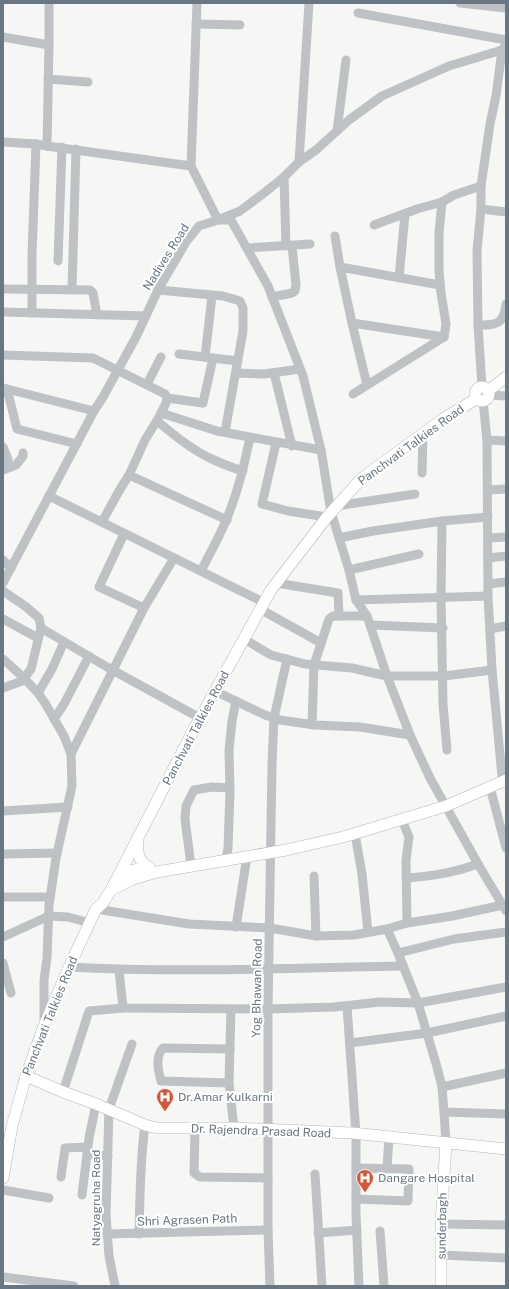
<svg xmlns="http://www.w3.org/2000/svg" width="509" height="1289" viewBox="0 0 509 1289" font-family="'Public Sans',sans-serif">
	<rect width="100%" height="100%" fill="#f6f6f4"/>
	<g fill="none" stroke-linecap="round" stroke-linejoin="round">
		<defs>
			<g id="major">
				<circle cx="482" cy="394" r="7"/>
				<polyline points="488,391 506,377"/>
				<path d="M138 840C137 852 138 862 150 868"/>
				<polyline points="120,874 133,870 149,868"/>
				<polyline points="111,890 133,879 157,872 286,850 343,837 446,806 506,780"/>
				<polyline points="26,1076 63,1092 96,1104 145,1125 157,1128 234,1128 352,1133 506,1149"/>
				<polyline points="3,1178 12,1126 26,1076 44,1026 69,967 96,909 103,903 111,890 194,729 271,590 327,517 361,479 443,419 476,399"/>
				<polyline points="441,1286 441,1224 446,1143"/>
			</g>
		</defs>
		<use href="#major" stroke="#b2b6b9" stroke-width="12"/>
		<g stroke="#bec2c5" stroke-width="9">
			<polyline points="197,3 191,166 218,220 240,211 264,193 284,177 299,162 316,150 349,120 382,96 449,66 502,50 506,45"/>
			<polyline points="460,3 506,8"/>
			<polyline points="358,13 506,40"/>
			<polyline points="196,24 240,25"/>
			<polyline points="3,37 49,45 47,146 191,166"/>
			<polyline points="49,45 49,3"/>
			<polyline points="48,79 88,82"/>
			<polyline points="337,131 346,60"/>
			<polyline points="3,142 36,144"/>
			<polyline points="299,162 309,3"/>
			<polyline points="284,177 286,246"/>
			<polyline points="481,209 506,212"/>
			<polyline points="374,225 417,209 442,202 454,195 481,186"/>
			<polyline points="335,236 340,267 352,323 444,337 446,324 441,293 439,271 439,233 442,202"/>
			<polyline points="247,248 310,244"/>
			<polyline points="58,261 62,147"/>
			<polyline points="340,267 440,285"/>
			<polyline points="399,278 405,214"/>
			<polyline points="3,289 90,290 93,293 97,315"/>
			<polyline points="72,290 76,149"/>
			<polyline points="158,290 223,296 240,301 243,308 243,331 225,432"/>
			<polyline points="272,297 292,293 295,291 296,285 292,246"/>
			<polyline points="3,312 146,316"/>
			<polyline points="32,313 32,256 36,144 47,146"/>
			<polyline points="352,323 367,385"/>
			<path d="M478 325C496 325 504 325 506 304"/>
			<polyline points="179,354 238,361"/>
			<polyline points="3,355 93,358 165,394 167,398 166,403 159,417 145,440 129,475 119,491 102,522"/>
			<polyline points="205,357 212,296"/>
			<polyline points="236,373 264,374 300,369"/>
			<polyline points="274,373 292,446"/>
			<polyline points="147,384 161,357"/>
			<polyline points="482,387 478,325 477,251 481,209 481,186 490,124 496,96 502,50"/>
			<polyline points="3,388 94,411"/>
			<polyline points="7,389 17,429 77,444"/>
			<polyline points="353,394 444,337"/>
			<polyline points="489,395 506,396"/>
			<polyline points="167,398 203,403 213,358"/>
			<polyline points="483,401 487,440 488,596 492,670 502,776 505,780"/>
			<polyline points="161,413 217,431 321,450"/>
			<path d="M157 421C174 435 193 451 214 460 223 464 233 468 243 471"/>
			<polyline points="487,440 506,441"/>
			<polyline points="276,443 262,504 288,511 327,517"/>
			<polyline points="3,447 8,459 8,467"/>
			<polyline points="3,470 16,465 23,456 23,453"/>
			<polyline points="422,473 423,434"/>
			<polyline points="129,475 227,520"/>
			<polyline points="488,490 506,489"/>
			<polyline points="49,496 265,603"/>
			<polyline points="336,506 415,494"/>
			<polyline points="442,521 488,517"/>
			<polyline points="339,538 373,531 442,521 441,597 443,704 447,750"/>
			<polyline points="488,538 506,537"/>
			<polyline points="488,558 506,556"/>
			<polyline points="3,560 11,568"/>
			<polyline points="349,570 419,554"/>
			<path d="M201 571C210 553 220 536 227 518 238 492 244 465 250 438"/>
			<polyline points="3,583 94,411 103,397 136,337 158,290 186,242 199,226 218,220 231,220 268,286 303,376 321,450 331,512 349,570 356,600 367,616 387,676 410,735 430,778 478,864 506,911"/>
			<polyline points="276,583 338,593 339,616"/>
			<polyline points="488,584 506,582"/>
			<polyline points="3,591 25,606 39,618 41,628 31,669 22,681 3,688"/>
			<polyline points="356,600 488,596"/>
			<polyline points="144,608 174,558"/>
			<polyline points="260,609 321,643"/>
			<polyline points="3,619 38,638"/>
			<polyline points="371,625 443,628"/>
			<polyline points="41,628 107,667 200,718"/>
			<polyline points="490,629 506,626"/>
			<polyline points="244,639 271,655 305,664 352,668 387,676 444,676 492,670"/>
			<polyline points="3,659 24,678 38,693 45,703 64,736 71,754 72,786 56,858 49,905 47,958 44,980 44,1026"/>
			<polyline points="215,691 265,715 280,720 315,725 360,727 410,735"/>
			<polyline points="38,693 52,669 64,642"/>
			<polyline points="54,719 64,704 89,656"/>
			<polyline points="312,725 314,665 329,619 333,616 367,616"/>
			<polyline points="71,754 144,608 99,587 124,534"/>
			<polyline points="490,787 506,848"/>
			<polyline points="3,811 68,807"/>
			<polyline points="402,820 409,837 406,860 407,923"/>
			<polyline points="355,834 362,874 368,932"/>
			<polyline points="3,854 57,853"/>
			<polyline points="226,860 228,848 230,791 229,750 232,721 236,701"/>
			<polyline points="191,866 185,819 186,806 194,790 212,787 230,788"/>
			<polyline points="314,876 316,936"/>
			<path d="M406 878C433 876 453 873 478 864"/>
			<polyline points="3,897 50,897"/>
			<polyline points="96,909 189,924 270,928 316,936 354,935 387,929 407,923 452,916 503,905"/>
			<polyline points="236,927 247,856"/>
			<polyline points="387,929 398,953 418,1003 437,1067 442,1087 444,1112 446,1143"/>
			<polyline points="3,937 49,916 68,917 90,923"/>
			<polyline points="398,953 454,939 506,932"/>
			<polyline points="3,963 11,993"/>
			<path d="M69 967C180 973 291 968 403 966"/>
			<polyline points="119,970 123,1008 268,1009 334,1007 380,1002 418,1003 506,987"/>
			<polyline points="347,1006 356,1134 356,1214 359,1286"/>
			<polyline points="231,1009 229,1083 234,1128"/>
			<polyline points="350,1043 427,1033 506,1016"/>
			<path d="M229 1083 161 1081C158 1070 155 1057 163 1048L230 1049"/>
			<polyline points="442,1087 506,1073"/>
			<polyline points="63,1092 89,1011 123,1008"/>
			<polyline points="444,1112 506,1114"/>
			<polyline points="195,1129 194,1173 200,1177 268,1178"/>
			<polyline points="87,1154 108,1156"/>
			<polyline points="356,1168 409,1169 408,1201 356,1199"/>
			<polyline points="387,1168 389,1137"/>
			<polyline points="315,1174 322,1286"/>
			<polyline points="61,1177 65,1148 88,1147"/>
			<polyline points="3,1190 49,1198"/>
			<polyline points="82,1195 89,1138 96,1104"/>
			<polyline points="441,1224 506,1225"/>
			<polyline points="380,1231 384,1286"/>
			<polyline points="318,1233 357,1230"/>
			<polyline points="107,1234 268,1230"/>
			<path d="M139 1234C140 1197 140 1161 145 1125"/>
			<polyline points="441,1255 506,1258"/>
			<polyline points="3,1277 74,1286"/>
			<polyline points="115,1286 109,1256 106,1215 109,1109 132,1044"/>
			<polyline points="270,1286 268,1230 268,1009 272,764 274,718 287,659"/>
		</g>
		<use href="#major" stroke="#fff" stroke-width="11"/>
	</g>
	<defs>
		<symbol id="hospital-pin" viewBox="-11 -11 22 30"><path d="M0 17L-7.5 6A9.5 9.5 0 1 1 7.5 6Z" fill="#d25938" stroke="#fff"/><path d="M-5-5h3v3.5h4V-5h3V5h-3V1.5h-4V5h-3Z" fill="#fff"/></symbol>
	</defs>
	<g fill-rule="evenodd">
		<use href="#hospital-pin" x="155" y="1087" width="20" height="27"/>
		<use href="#hospital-pin" x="355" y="1168" width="20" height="27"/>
	</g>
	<g text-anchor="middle" stroke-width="4" stroke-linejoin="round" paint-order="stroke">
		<g font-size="12" fill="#687782" stroke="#fff">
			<text transform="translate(166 257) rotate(-58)" y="4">Nadives Road</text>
			<text transform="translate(411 445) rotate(-36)" y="4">Panchvati Talkies Road</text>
			<text transform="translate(196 728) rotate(-62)" y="4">Panchvati Talkies Road</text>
			<text transform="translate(257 988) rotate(-89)" y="4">Yog Bhawan Road</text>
			<text transform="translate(50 1016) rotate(-68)" y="4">Panchvati Talkies Road</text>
			<text transform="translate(261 1131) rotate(2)" y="4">Dr. Rajendra Prasad Road</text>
			<text transform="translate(96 1198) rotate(-90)" y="4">Natyagruha Road</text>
			<text transform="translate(187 1220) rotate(-2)" y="4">Shri Agrasen Path</text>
			<text transform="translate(442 1226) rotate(-89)" y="4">sunderbagh</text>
		</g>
		<g font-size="12" fill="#687782" stroke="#fff" text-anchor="start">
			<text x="178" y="1101">Dr.Amar Kulkarni</text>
			<text x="378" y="1182">Dangare Hospital</text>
		</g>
	</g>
	<rect width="509" height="1289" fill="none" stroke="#687782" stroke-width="8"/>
</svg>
